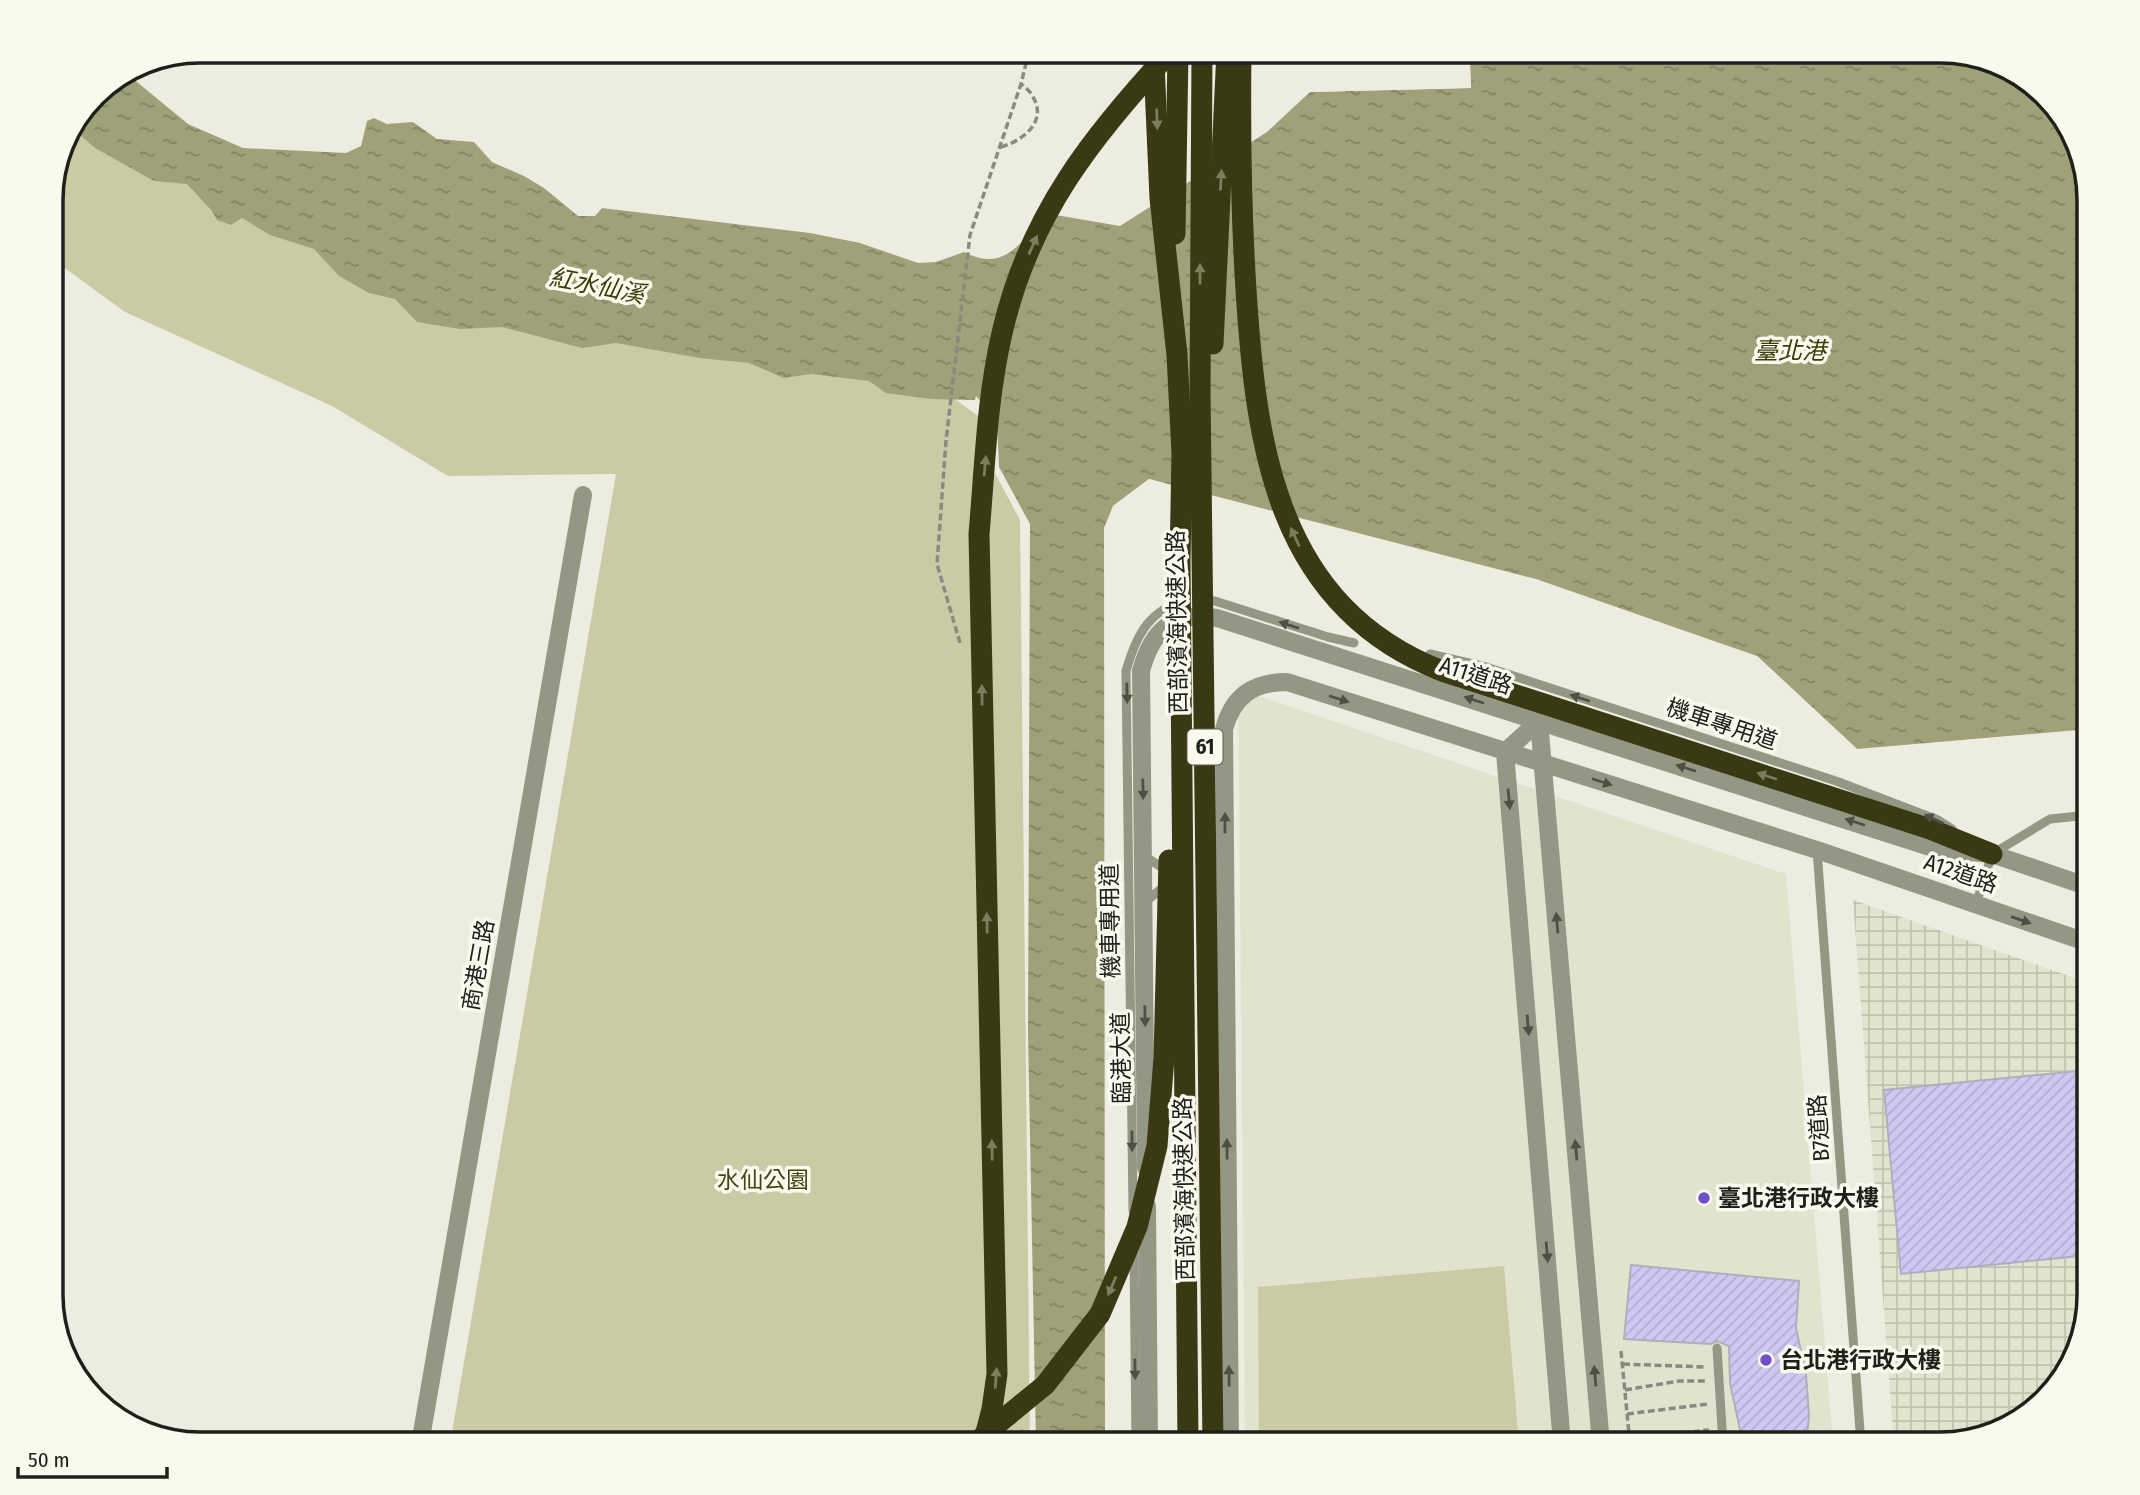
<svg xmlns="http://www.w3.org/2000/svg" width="2140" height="1495" viewBox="0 0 2140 1495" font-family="'Fira Sans Condensed','Noto Sans TC',sans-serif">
	<defs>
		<pattern id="industrial-grid" width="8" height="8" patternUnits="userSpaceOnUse" patternTransform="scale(1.75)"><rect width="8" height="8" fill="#e2e3cf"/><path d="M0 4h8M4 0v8" fill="none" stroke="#c2c2b1"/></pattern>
		<pattern id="water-ripples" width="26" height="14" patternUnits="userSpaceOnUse" patternTransform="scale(1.75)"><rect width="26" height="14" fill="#9fa178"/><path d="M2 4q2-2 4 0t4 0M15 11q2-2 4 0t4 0" fill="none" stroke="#818362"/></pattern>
		<pattern id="building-hatch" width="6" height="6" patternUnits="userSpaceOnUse" patternTransform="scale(1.75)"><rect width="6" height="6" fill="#cec9f2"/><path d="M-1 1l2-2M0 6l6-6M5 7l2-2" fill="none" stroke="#b1accf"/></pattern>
	</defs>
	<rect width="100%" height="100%" fill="#ecede0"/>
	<polygon fill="#e2e3cf" points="1238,689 1786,874 1833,1444 1245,1444"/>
	<polygon fill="url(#industrial-grid)" points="1853,900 2089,983 2089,1296 2064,1378 2006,1429 1941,1444 1894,1444"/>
	<g fill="#c9cba5">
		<path d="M80 114 944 391 985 421 991 466 1020 520 1030 1444H450L616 474 448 476 332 406 125 312 51 258C51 206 48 159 80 114Z"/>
		<polygon points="1504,1266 1519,1444 1259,1444 1258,1287"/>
	</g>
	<path fill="url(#water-ripples)" d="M1297 51H1940L2023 76 2074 134 2089 199V729L1857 749 1757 656 1536 579 1149 479 1113 506 1104 528 1105 1444H1036L1028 1033 1030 524 999 467 997 421 976 396 975 400 931 399 886 393 869 381 811 374 784 378 749 363 700 358 616 343 582 348 502 327 460 329 417 322 395 299 369 293 339 276 314 249 270 235 242 218 231 225 217 220 212 211 187 184 154 181 95 148 71 127 95 94 126 73 188 124 243 148 346 153 361 146 367 121 374 118 387 124 413 122 437 139 474 142 492 162 524 176 544 188 578 216H595L602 208 810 233 860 243 918 263 936 262 964 252C1004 273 1022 243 1044 213L1120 226 1267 132 1310 92 1471 88 1470 63 1311 64Z"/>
	<g fill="#ecede0">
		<polygon points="1470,63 1471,88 1310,92 1310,89 1467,85 1467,67 1311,67 1311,64"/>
		<polygon points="1149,479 1265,513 1150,483 1117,508 1113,506"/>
		<polygon points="1689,636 1757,656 1857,749 1849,747 1755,659"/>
	</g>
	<g fill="url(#building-hatch)" stroke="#b0aeba" stroke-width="2">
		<polygon points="2089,1070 2089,1255 1901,1274 1884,1090"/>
		<polygon points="1631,1265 1799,1281 1796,1328 1806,1374 1809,1416 1806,1444 1743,1444 1730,1383 1729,1346 1717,1341 1711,1344 1624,1339"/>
	</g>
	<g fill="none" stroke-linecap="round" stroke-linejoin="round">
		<g stroke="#8a8a81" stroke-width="3.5" stroke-dasharray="7 3.5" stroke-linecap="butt">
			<path d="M1001 147C1022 141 1048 122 1033 97 1031 92 1025 87 1021 84"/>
			<polyline points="960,643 937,564 946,441 970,235 1021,84 1029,51"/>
			<polyline points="1621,1351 1630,1444"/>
			<polyline points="1623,1364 1705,1367"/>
			<polyline points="1625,1390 1679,1381 1706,1381"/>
			<polyline points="1627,1414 1708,1404"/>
			<polyline points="1021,1430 1024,1434 1026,1444"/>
			<polyline points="1630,1438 1709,1430"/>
		</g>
		<g stroke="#959785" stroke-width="9">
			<polyline points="1201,600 1215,601 1328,637 1354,643"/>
			<polyline points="1430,654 1486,667 1836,781 1938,820 1952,829"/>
			<polyline points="1817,850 1861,1444"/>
			<polyline points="1143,855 1164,869 1169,869"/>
			<polyline points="1144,903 1167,884"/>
			<polyline points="1976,904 1992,854 2050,819 2089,815"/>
			<path d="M1133 1211 1126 671C1135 639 1147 612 1181 602"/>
			<polyline points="1134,1250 1136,1444"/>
			<polyline points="1717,1348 1723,1444"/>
		</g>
		<g stroke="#959785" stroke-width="18">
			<polyline points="51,359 54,341"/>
			<polyline points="1539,721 1505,752 1562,1444"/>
			<polyline points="1539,721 1601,1444"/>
			<path d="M1146 1168 1141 671C1152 630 1173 611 1217 618L1936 849 1992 854 2089 887"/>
			<polyline points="1147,1206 1149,1444"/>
			<polyline points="420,1444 583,495"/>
			<path d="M1230 1444 1224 729C1233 696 1253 682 1287 682L1817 850 2089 943"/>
		</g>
		<path stroke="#393a13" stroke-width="21" d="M1241 51C1240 130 1241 211 1246 290 1256 446 1276 606 1442 671L1930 829 1992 854"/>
		<g stroke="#393a13" stroke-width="21">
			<polyline points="1202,51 1200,392 1213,1444"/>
			<polyline points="1154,63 1160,198 1177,355 1182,453 1180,563 1188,1444"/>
			<polyline points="1175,234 1178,51"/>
			<polyline points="1213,344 1227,51"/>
			<polyline points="984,1435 1045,1385 1100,1314 1137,1227 1157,1146 1164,1058 1169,860"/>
			<path d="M983 1444 992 1409 997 1374 979 534C985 465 987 395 1003 329 1030 214 1093 135 1171 51"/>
		</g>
	</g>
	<defs><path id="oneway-solid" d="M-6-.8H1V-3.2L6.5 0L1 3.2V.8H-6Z" transform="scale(1.75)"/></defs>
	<g fill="#7c7d5f">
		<use href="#oneway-solid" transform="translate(1157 119) rotate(88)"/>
		<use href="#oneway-solid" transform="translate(1221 180) rotate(-87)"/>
		<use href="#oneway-solid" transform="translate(1033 245) rotate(-66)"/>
		<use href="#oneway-solid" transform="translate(1200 274) rotate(-90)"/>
		<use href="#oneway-solid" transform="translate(985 466) rotate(-85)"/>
		<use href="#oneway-solid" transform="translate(1295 537) rotate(-115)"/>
		<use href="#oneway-solid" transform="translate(982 695) rotate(-91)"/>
		<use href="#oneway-solid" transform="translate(1767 776) rotate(-162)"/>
		<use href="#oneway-solid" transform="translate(987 923) rotate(-91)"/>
		<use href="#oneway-solid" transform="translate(992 1150) rotate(-91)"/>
		<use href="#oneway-solid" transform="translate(1112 1286) rotate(113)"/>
		<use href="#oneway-solid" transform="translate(996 1378) rotate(-86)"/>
	</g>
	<g fill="#4f5045">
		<use href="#oneway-solid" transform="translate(1289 625) rotate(-162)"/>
		<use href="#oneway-solid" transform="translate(1127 693) rotate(89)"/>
		<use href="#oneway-solid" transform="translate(1580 698) rotate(-162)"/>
		<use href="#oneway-solid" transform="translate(1339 699) rotate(18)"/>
		<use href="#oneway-solid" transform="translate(1474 700) rotate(-162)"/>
		<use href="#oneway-solid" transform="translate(1686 768) rotate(-162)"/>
		<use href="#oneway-solid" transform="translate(1602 782) rotate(18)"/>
		<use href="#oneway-solid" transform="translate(1143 789) rotate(89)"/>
		<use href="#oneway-solid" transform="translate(1509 799) rotate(85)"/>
		<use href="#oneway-solid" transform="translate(1934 819) rotate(-155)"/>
		<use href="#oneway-solid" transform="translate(1855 822) rotate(-162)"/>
		<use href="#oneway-solid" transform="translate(1225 823) rotate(-90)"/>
		<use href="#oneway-solid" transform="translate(2021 920) rotate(19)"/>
		<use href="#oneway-solid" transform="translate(1557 923) rotate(-95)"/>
		<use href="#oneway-solid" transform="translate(1145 1016) rotate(89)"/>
		<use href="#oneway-solid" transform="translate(1528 1025) rotate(85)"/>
		<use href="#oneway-solid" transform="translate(1132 1141) rotate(89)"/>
		<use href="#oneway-solid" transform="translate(1227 1149) rotate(-91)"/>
		<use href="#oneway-solid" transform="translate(1576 1150) rotate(-95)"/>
		<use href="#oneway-solid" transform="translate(1547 1252) rotate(85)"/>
		<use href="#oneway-solid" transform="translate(1135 1369) rotate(89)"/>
		<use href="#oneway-solid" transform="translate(1229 1376) rotate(-91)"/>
		<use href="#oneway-solid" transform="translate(1595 1376) rotate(-95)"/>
	</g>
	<g fill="#7050ca" stroke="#f9faed" stroke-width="2.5">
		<circle cx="1704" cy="1198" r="7"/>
		<circle cx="1766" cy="1360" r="7"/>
	</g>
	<g text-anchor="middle" stroke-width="7" stroke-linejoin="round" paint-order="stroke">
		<rect fill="#f9faed" stroke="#61615a" stroke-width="2" x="1187.5" y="729.5" width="35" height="35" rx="5"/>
		<g font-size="21" font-weight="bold" fill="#20201b">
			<text x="1205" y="754">61</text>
		</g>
		<g font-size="23" fill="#20201b" stroke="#f9faed">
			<text transform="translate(1177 622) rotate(-91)" y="8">西部濱海快速公路</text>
			<text transform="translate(1476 675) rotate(18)" y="8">A11道路</text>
			<text transform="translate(1722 724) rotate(18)" y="8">機車專用道</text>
			<text transform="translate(1961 873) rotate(19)" y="8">A12道路</text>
			<text transform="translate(1110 921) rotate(-91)" y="8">機車專用道</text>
			<text transform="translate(478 965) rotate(-80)" y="8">商港三路</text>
			<text transform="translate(1121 1058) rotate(-91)" y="8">臨港大道</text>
			<text transform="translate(1819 1128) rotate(-94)" y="8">B7道路</text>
			<text transform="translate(1184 1189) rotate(-91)" y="8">西部濱海快速公路</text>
		</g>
		<g font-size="23" fill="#454614" stroke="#f9faed">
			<text x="763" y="1188">水仙公園</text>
		</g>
		<g font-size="23" font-weight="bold" fill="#20201b" stroke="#f9faed" text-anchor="start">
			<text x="1718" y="1206">臺北港行政大樓</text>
			<text x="1780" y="1368">台北港行政大樓</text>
		</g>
		<g font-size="24" font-style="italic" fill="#3b3c07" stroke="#f9faed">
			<text transform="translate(597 286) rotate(11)" y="8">紅水仙溪</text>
			<text x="1790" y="359">臺北港</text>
		</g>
	</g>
	<path d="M0 0H2140V1495H0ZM200 63H1940A137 137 0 0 1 2077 200V1295A137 137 0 0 1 1940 1432H200A137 137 0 0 1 63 1295V200A137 137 0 0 1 200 63Z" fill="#f9faed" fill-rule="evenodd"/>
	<path fill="none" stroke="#20201b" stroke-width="3.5" d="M200 63H1940A137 137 0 0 1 2077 200V1295A137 137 0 0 1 1940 1432H200A137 137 0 0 1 63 1295V200A137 137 0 0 1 200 63Z"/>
	<path d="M18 1467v10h149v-10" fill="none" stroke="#20201b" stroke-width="3.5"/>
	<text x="28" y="1467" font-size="21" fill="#20201b" stroke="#f9faed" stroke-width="5" paint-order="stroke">50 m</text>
</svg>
